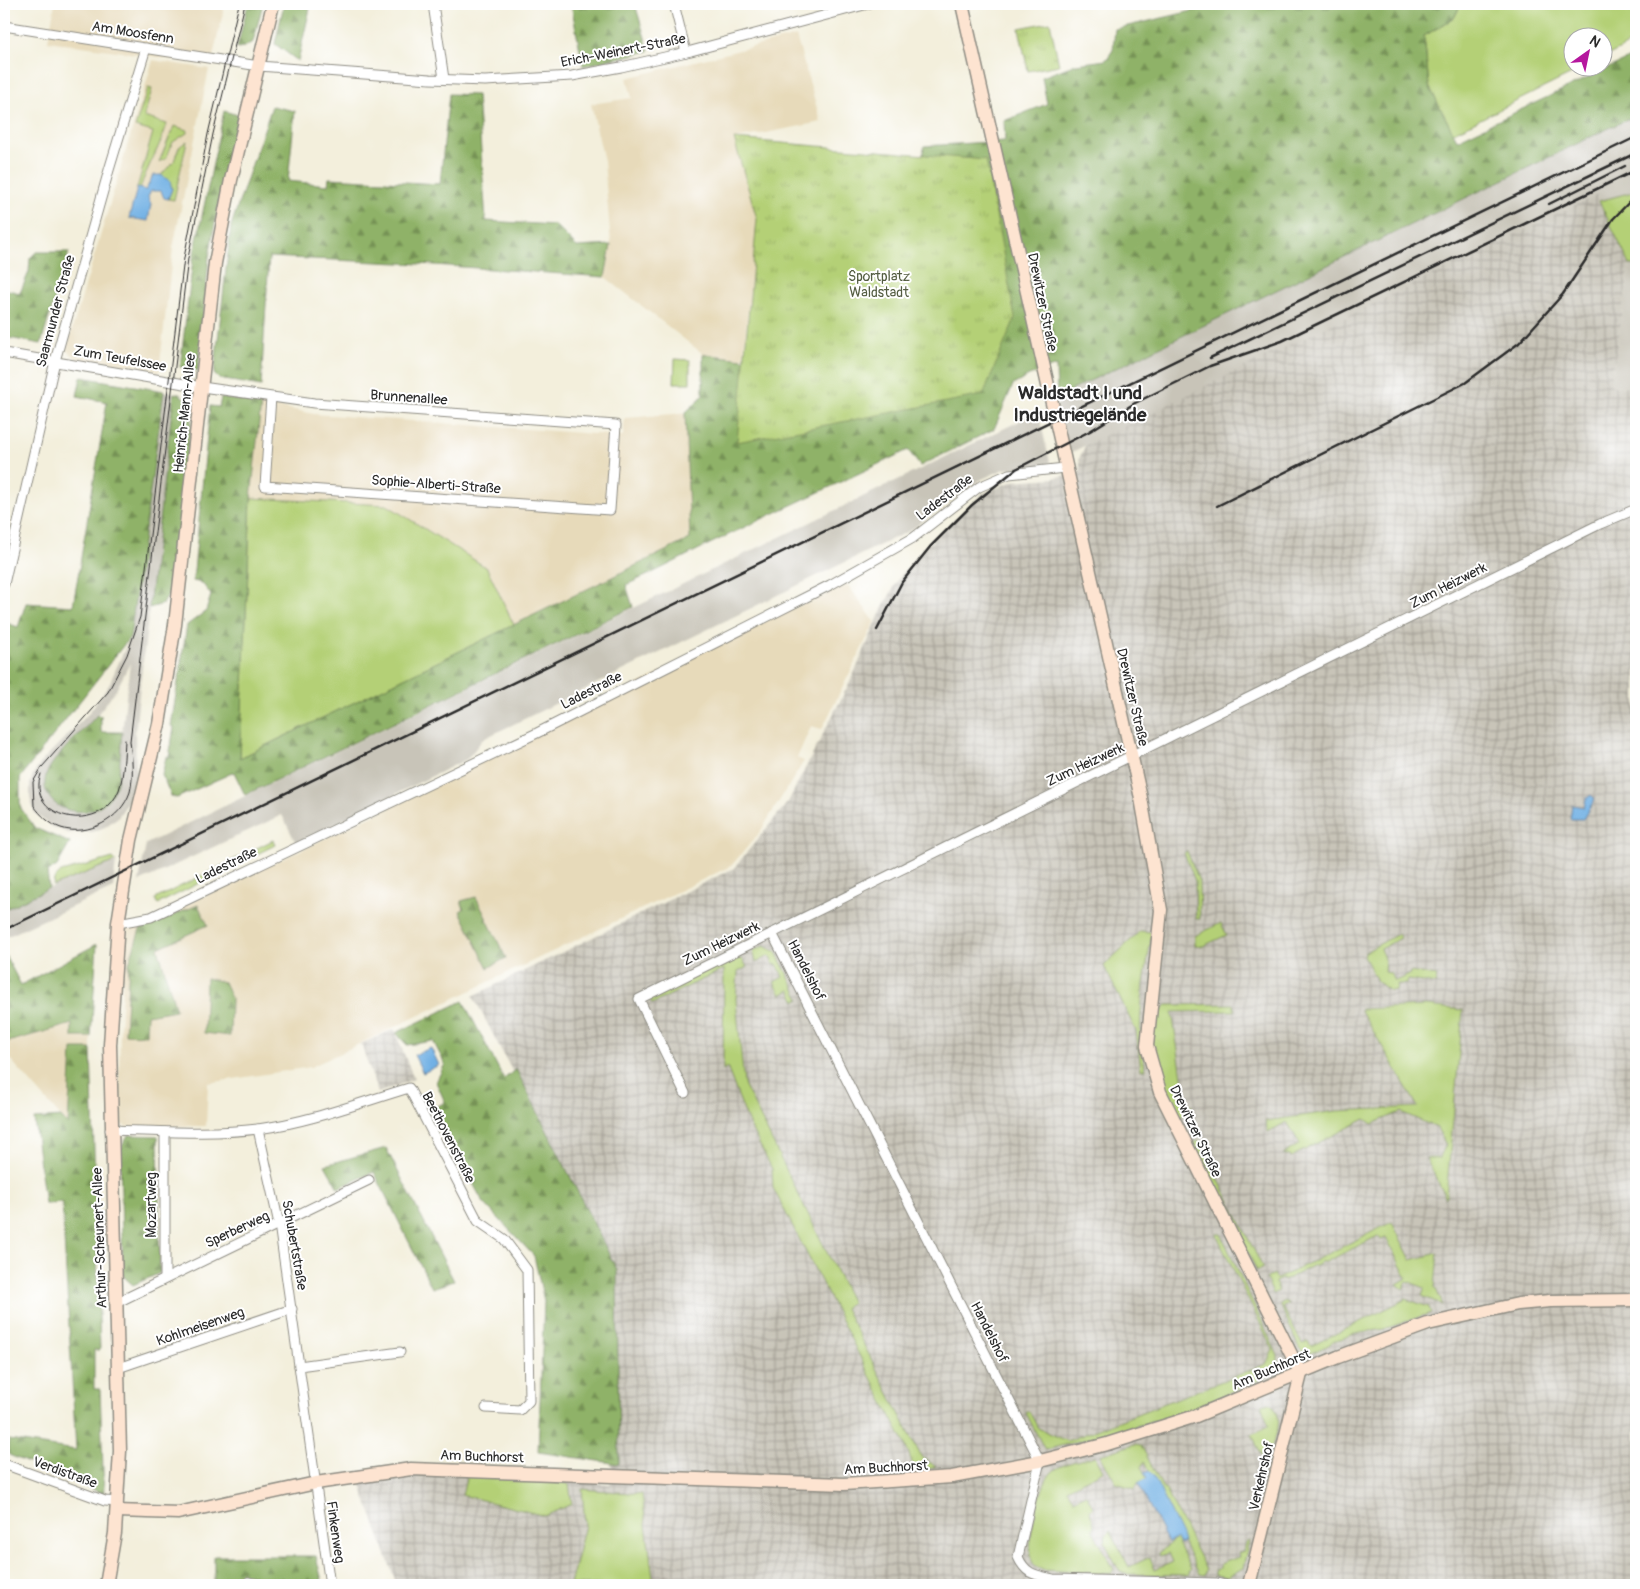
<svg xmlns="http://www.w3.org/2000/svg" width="1640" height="1589" viewBox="0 0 1640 1589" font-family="Pangolin,sans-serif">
	<defs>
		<pattern id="industrial-grid" width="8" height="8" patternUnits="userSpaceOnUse" patternTransform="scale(1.25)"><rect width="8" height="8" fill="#c8c4b8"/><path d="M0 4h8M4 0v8" fill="none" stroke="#a39f96"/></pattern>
		<pattern id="forest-firs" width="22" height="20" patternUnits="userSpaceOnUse" patternTransform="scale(1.25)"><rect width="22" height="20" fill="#8fb267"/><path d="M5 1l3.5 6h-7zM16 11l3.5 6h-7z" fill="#759155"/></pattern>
		<pattern id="park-tufts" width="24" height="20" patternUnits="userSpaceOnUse" patternTransform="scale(1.25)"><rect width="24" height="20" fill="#b4d076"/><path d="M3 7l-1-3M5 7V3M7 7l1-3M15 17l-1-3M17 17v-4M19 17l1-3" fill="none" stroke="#9bb366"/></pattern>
	</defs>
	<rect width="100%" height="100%" fill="#fff"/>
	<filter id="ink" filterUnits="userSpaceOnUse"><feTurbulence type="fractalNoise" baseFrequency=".02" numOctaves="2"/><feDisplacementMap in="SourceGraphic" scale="10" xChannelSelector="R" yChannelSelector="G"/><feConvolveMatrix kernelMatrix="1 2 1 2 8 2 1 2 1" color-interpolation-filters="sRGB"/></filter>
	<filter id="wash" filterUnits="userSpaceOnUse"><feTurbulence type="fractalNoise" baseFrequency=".0096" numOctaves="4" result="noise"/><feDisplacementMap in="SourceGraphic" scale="20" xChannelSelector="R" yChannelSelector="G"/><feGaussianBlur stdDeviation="1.12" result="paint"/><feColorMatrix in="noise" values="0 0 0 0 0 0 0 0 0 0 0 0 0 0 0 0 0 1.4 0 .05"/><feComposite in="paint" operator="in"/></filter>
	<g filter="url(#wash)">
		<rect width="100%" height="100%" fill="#f3efdc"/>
		<g fill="#e7daba">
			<polygon points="55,4 225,4 211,65 48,41"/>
			<polygon points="796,36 821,122 735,139 757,219 743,359 703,354 605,277 611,245 604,161 591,104 632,98 627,78"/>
			<polygon points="153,60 209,69 173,248 159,372 78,360 66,350"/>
			<polygon points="261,403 314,414 623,436 625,418 685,413 690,539 514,625 487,568 387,505 251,498"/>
			<polygon points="848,585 875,622 822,729 811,726 797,758 804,761 760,832 731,866 311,1067 208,1083 206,1126 127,1127 120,1124 118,1116 120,1035 125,929 144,925 316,843 778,615"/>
			<polygon points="73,1024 72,1037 91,1037 91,1049 72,1049 68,1125 4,1052 4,1043"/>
		</g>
		<g fill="url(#industrial-grid)">
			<polygon points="1597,194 1630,265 1611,385 1636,388 1636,1585 397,1585 360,1483 408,1475 460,1474 611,1484 616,1270 473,996 734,868 788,802 853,676 882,609 899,578 919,553 982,494 1013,481 1054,478 1081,472 1079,459 1086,444"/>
			<polygon points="394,1029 414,1079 378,1093 361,1044"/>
		</g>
		<g fill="#c8c4b8" fill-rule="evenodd">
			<polygon points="1636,115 1636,388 1611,385 1630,265 1597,194 1070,453 1057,406 1061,395"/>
			<path d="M164 391 174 393 139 695 135 734 136 776 132 796 118 817 105 827 92 832 68 833 53 827 35 814 30 798V784L33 774 43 760 88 714 109 685 130 637ZM130 663 116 785 54 803 47 790 46 774 56 760 97 715 116 690Z"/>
			<polygon points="1038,412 1050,462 1046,465 1004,469 980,480 909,531 483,739 467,759 296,843 282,815 139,882 146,844"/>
			<polygon points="116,861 113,888 4,938 4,909 90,870"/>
		</g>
		<g fill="#b4d076" stroke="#707e50">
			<polygon points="1461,4 1636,4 1636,41 1603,58 1602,38 1572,38 1572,68 1584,68 1452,133 1429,86 1424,36 1454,18"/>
			<path d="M148 88 152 89 144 117 167 124C160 148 147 166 140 189L137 188 153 132 135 127Z"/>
			<polygon points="174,126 187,130 187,133 173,142 166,159 159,162"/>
			<polygon points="187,141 174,200 168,199 172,189 161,175 174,161 179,147"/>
			<polygon points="1636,191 1636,265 1630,265 1599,201"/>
			<polygon points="675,359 690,360 690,383 674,383"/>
			<polygon points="251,498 387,505 487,568 514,625 240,758"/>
			<polygon points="273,840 275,845 158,904 155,899"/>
			<polygon points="1187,851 1199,881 1200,919 1196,919 1195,881 1184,853"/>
			<polygon points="113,858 116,861 53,886 54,879 61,872"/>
			<polygon points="1221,923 1227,935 1203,946 1195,945 1195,936"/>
			<path d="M1140 931 1152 932C1146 975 1133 1027 1146 1069L1141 1070 1136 1031 1104 966Z"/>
			<polygon points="1398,934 1401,938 1380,949 1385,960 1384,972 1391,973 1395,981 1409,975 1410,972 1437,976 1436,984 1408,980 1407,984 1397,984 1396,990 1390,991 1377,981 1364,956 1365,952"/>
			<polygon points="764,946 776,952 800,999 796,1001 790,990 781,995 774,982 783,977 777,964 774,965 769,956 756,962 753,951"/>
			<polygon points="729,958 742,959 747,967 738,972 736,1000 744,1084 852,1303 845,1308 922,1458 936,1466 927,1470 913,1466 905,1444 773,1188 772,1169 749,1124 727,1067 723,1070 724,969 652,1004 649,998"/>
			<polygon points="1233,1004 1235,1011 1172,1012 1186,1102 1193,1107 1177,1120 1163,1090 1151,1046 1156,1014 1166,1005"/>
			<polygon points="1427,1006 1463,1010 1446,1198 1426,1158 1439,1158 1446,1145 1437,1128 1401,1112 1372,1124 1365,1119 1291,1157 1283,1154 1300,1144 1287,1122 1268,1132 1265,1121 1336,1111 1418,1107 1360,1009"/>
			<polygon points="1199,1140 1263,1268 1257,1271 1193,1143"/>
			<polygon points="1392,1222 1411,1260 1438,1253 1435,1287 1443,1305 1422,1296 1425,1288 1407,1281 1403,1289 1397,1284 1407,1278 1386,1238 1381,1240 1378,1236 1326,1262 1321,1262 1283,1281 1282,1279 1275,1282 1279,1291 1273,1294 1266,1279 1274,1274 1277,1279"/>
			<polygon points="1216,1234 1221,1234 1278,1356 1278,1368 1272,1375 1174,1416 1045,1450 1026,1413 1029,1411 1038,1428 1067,1441 1266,1364 1273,1350"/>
			<polygon points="1406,1299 1429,1307 1431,1313 1384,1329 1355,1334 1332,1342 1329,1345 1311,1353 1303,1352 1299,1348 1280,1304 1285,1301 1289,1304 1283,1307 1302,1344 1308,1341 1311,1346"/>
			<path d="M1270 1403C1287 1418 1275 1438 1267 1456L1262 1458 1252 1434 1269 1426 1261 1405Z"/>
			<polygon points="1135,1444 1141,1445 1163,1488 1165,1488 1206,1570 1204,1575 1199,1574 1144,1461 1141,1468 1147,1478 1138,1483 1135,1489 1116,1483 1100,1455"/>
			<path d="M1095 1456 1103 1471 1067 1489 1074 1500 1086 1494 1093 1507 1090 1511 1094 1524 1093 1531 1114 1569 1111 1574 1042 1570C1039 1568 1034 1566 1033 1563 1024 1548 1040 1485 1051 1473 1060 1463 1083 1460 1095 1456Z"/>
			<polygon points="467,1475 520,1478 569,1484 572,1504 545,1516 462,1495"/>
			<polygon points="582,1489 642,1494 654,1585 570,1585 585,1525"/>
			<polygon points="1110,1530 1129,1567 1150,1557 1155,1570 1173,1562 1169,1553 1160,1556 1158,1553 1176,1539 1191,1569 1188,1575 1126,1574 1120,1572 1105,1543 1106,1535"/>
			<polygon points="1249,1541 1243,1568 1227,1577 1215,1575 1215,1570 1220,1568 1220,1564 1239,1557 1238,1553 1244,1551 1246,1542"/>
		</g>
		<g fill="url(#forest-firs)" stroke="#5d6e49">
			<polygon points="248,4 263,4 253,42 244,47 237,48"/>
			<polygon points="284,4 311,4 298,61 275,44"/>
			<polygon points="571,4 635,4 649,51 583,66"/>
			<path d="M1222 4H1461L1454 18 1424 36 1429 86 1457 140 1636 55V115L1061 395 1057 397 1056 366 1029 376 1013 385 994 429 920 466 908 450C846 480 784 508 722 538 690 553 659 571 626 585L633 607 245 795 234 772 177 798 171 796 162 775 166 757H169L174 727 171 726 187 625 206 611 211 595 202 583 193 581 210 406 219 407 221 398 261 403 251 498 240 758 690 539 685 413 703 395V354L743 359 754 369 921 175 924 146 1005 141 1004 121 1047 104 1042 77 1076 64 1106 60 1113 50 1115 29Z"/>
			<polygon points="449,94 477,95 486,221 555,225 577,247 611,245 605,277 420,264 269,257 261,386 219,379 214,374 231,226 272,106 295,111 288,181 328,185 329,178 440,184"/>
			<polygon points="224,111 238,115 223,179 209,257 198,371 180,367 193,259"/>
			<polygon points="36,252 69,252 41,344 4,337 4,289 20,293 29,272 30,258"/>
			<polygon points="81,377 164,391 130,637 20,778 20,807 35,828 70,843 57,866 47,872 49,888 4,910 4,622 18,627 26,603 73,606 107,402 77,396"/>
			<path d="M174 393C182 394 185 397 186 404L193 405 174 585 163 604 149 608Z"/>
			<path d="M97 715 101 716V732H122C120 749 121 770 116 786 99 831 32 810 47 773 55 754 83 732 97 715Z"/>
			<polygon points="476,897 506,958 488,968 460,911 464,909 461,901"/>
			<polygon points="198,905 208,925 158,948 176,1010 147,1015 146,1035 125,1034 129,963 140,929"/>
			<polygon points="97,944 91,1037 72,1037 72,1024 4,1043 4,953 21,985"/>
			<polygon points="206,978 224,982 231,998 230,1036 204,1033"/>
			<polygon points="463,1001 504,1079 516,1069 617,1270 619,1464 538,1452 544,1301 534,1256 483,1202 433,1109 445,1102 436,1082 445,1064 433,1041 407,1045 396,1033"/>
			<polygon points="72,1049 91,1049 100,1350 94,1350 94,1389 100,1389 104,1494 9,1455 9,1440 76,1450 62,1202 45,1204 34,1119 61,1117 68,1125"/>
			<polygon points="128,1135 158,1136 160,1273 133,1285 123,1276 120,1150"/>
			<polygon points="386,1148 454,1281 432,1288 374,1172 338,1188 325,1165"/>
			<polygon points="214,1556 316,1556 323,1585 214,1585"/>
		</g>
		<g fill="url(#park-tufts)" stroke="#707e50">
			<polygon points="1050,22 1059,65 1028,71 1019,28"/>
			<polygon points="734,139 986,160 1015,318 983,395 737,442 757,219"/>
		</g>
		<g fill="#71b0e4" stroke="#4e6e88">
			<polygon points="153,175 161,175 170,181 172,189 168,199 164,198 161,191 151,191 148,197 151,204 148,221 129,218 137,188 146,190"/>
			<polygon points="1591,795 1595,799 1583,819 1570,819 1572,805 1584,807 1586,799"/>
			<polygon points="431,1048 439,1065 423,1073 414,1055"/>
			<polygon points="1149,1471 1153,1475 1182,1535 1184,1542 1179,1544 1176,1539 1168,1543 1138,1483 1147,1478 1144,1473"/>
		</g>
	</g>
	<g filter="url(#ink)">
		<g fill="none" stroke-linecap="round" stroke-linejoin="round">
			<defs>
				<g id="street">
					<polyline points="433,4 444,79"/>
					<polyline points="674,4 686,52"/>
					<polyline points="4,26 259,66 430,79 485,81 572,76 621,67 691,51 868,4"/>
					<polyline points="4,353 202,387 314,403 616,425 610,510 265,486 271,397"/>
					<polyline points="4,584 55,361 109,170 146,48"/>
					<polyline points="118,923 151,917 537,733 830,585 913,538 979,487 1009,474 1065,468"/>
					<path d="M772 933 1040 1461 1018 1557C1026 1575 1036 1575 1053 1579L1217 1583 1225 1585"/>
					<path d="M685 1093 639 999C960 841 1281 684 1600 524L1636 509"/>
					<polyline points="258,1129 279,1224 330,1585"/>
					<path d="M110 1130C159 1131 210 1135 258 1129 310 1122 359 1103 409 1088L478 1221 504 1239 527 1270 529 1401 520 1410 486 1408"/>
					<polyline points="165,1278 165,1132"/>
					<polyline points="116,1303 369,1180"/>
					<polyline points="299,1366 400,1352"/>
					<polyline points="118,1368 292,1309"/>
					<polyline points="4,1464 105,1501 118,1502"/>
					<polyline points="248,1582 265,1585"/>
				</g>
				<g id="secondary">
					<polyline points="962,4 1141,798 1161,910 1147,1046 1160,1092 1301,1374"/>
					<polyline points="117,1511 178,1513 316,1483 411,1469 844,1484 952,1477 1040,1461 1107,1444 1196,1416 1338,1357 1428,1324 1518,1304 1550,1301 1636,1300"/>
					<polyline points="106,1585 115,1533 120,1451 110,1045 118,923 131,840 159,724 175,625 215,263 231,180 273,4"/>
					<polyline points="1249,1585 1301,1374"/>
				</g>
			</defs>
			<use href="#street" stroke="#8f8d84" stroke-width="11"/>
			<use href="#secondary" stroke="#8f8d84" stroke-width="15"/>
			<use href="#street" stroke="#fff" stroke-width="9"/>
			<use href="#secondary" stroke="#fde4d1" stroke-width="12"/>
			<g stroke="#2b2b2b" stroke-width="1">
				<path d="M239 4 208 134 184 258 140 617 127 655 108 692 42 767 33 782 34 806C41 815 49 824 61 828 88 837 121 819 130 792 134 776 132 757 130 741L188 258 213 134 245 4"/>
				<path d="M41 774C25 819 101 836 119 790 124 775 124 756 125 740"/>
			</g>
			<g stroke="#2b2b2b" stroke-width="2.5">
				<polyline points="1549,204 1625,166"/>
				<polyline points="1210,358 1636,153"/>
				<polyline points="1217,506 1465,383 1519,343 1563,294 1613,219 1636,195"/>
				<polyline points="877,630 902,582 930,547 972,505 1016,469 1090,431 1135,403 1210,366 1282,341 1636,170"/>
				<polyline points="4,930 1636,137"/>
			</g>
		</g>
	</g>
	<g text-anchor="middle" stroke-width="4" stroke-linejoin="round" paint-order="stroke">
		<g font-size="14" fill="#2b2b2b" stroke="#fff">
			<text transform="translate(133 32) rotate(9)" y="5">Am Moosfenn</text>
			<text transform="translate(623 50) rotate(-11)" y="5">Erich-Weinert-Straße</text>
			<text transform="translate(1043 302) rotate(78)" y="5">Drewitzer Straße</text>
			<text transform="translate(55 311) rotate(-75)" y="5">Saarmunder Straße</text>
			<text transform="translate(120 358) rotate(10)" y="5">Zum Teufelssee</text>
			<text transform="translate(409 397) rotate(4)" y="5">Brunnenallee</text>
			<text transform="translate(184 413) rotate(-84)" y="5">Heinrich-Mann-Allee</text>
			<text transform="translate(436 484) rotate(4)" y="5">Sophie-Alberti-Straße</text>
			<text transform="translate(944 497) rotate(-37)" y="5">Ladestraße</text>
			<text transform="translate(1448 585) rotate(-27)" y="5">Zum Heizwerk</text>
			<text transform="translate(591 690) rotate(-27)" y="5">Ladestraße</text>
			<text transform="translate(1133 697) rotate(77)" y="5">Drewitzer Straße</text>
			<text transform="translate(1085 764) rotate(-25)" y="5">Zum Heizwerk</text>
			<text transform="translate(226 865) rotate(-26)" y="5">Ladestraße</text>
			<text transform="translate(721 943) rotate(-26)" y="5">Zum Heizwerk</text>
			<text transform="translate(807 970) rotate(63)" y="5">Handelshof</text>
			<text transform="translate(1196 1131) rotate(64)" y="5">Drewitzer Straße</text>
			<text transform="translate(449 1137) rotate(63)" y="5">Beethovenstraße</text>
			<text transform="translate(151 1205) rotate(-90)" y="5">Mozartweg</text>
			<text transform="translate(237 1229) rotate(-25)" y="5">Sperberweg</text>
			<text transform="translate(99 1238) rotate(-92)" y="5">Arthur-Scheunert-Allee</text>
			<text transform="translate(295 1245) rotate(80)" y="5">Schubertstraße</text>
			<text transform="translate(200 1326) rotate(-19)" y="5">Kohlmeisenweg</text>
			<text transform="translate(990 1332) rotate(63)" y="5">Handelshof</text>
			<text transform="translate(1271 1369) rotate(-23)" y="5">Am Buchhorst</text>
			<text transform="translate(482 1456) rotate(2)" y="5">Am Buchhorst</text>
			<text transform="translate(886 1467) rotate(-3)" y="5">Am Buchhorst</text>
			<text transform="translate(65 1472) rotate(20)" y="5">Verdistraße</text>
			<text transform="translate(1261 1476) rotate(-77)" y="5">Verkehrshof</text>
			<text transform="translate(336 1532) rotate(82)" y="5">Finkenweg</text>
		</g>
		<g font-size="14" fill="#545d42" stroke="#fff">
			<text x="879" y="281">Sportplatz<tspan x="879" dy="16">Waldstadt</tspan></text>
		</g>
		<g font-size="19" font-weight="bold" fill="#2b2b2b" stroke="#fff">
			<text x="1080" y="399">Waldstadt I und<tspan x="1080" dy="22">Industriegelände</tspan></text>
		</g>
	</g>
	<rect width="1640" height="1589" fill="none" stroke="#fff" stroke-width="20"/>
	<g transform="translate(1588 52) rotate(33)"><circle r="24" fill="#ffffff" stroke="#aaaaaa"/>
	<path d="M0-4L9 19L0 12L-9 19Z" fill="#b5179e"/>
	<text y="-8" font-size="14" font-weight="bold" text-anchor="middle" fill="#2b2b2b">N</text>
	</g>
</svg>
